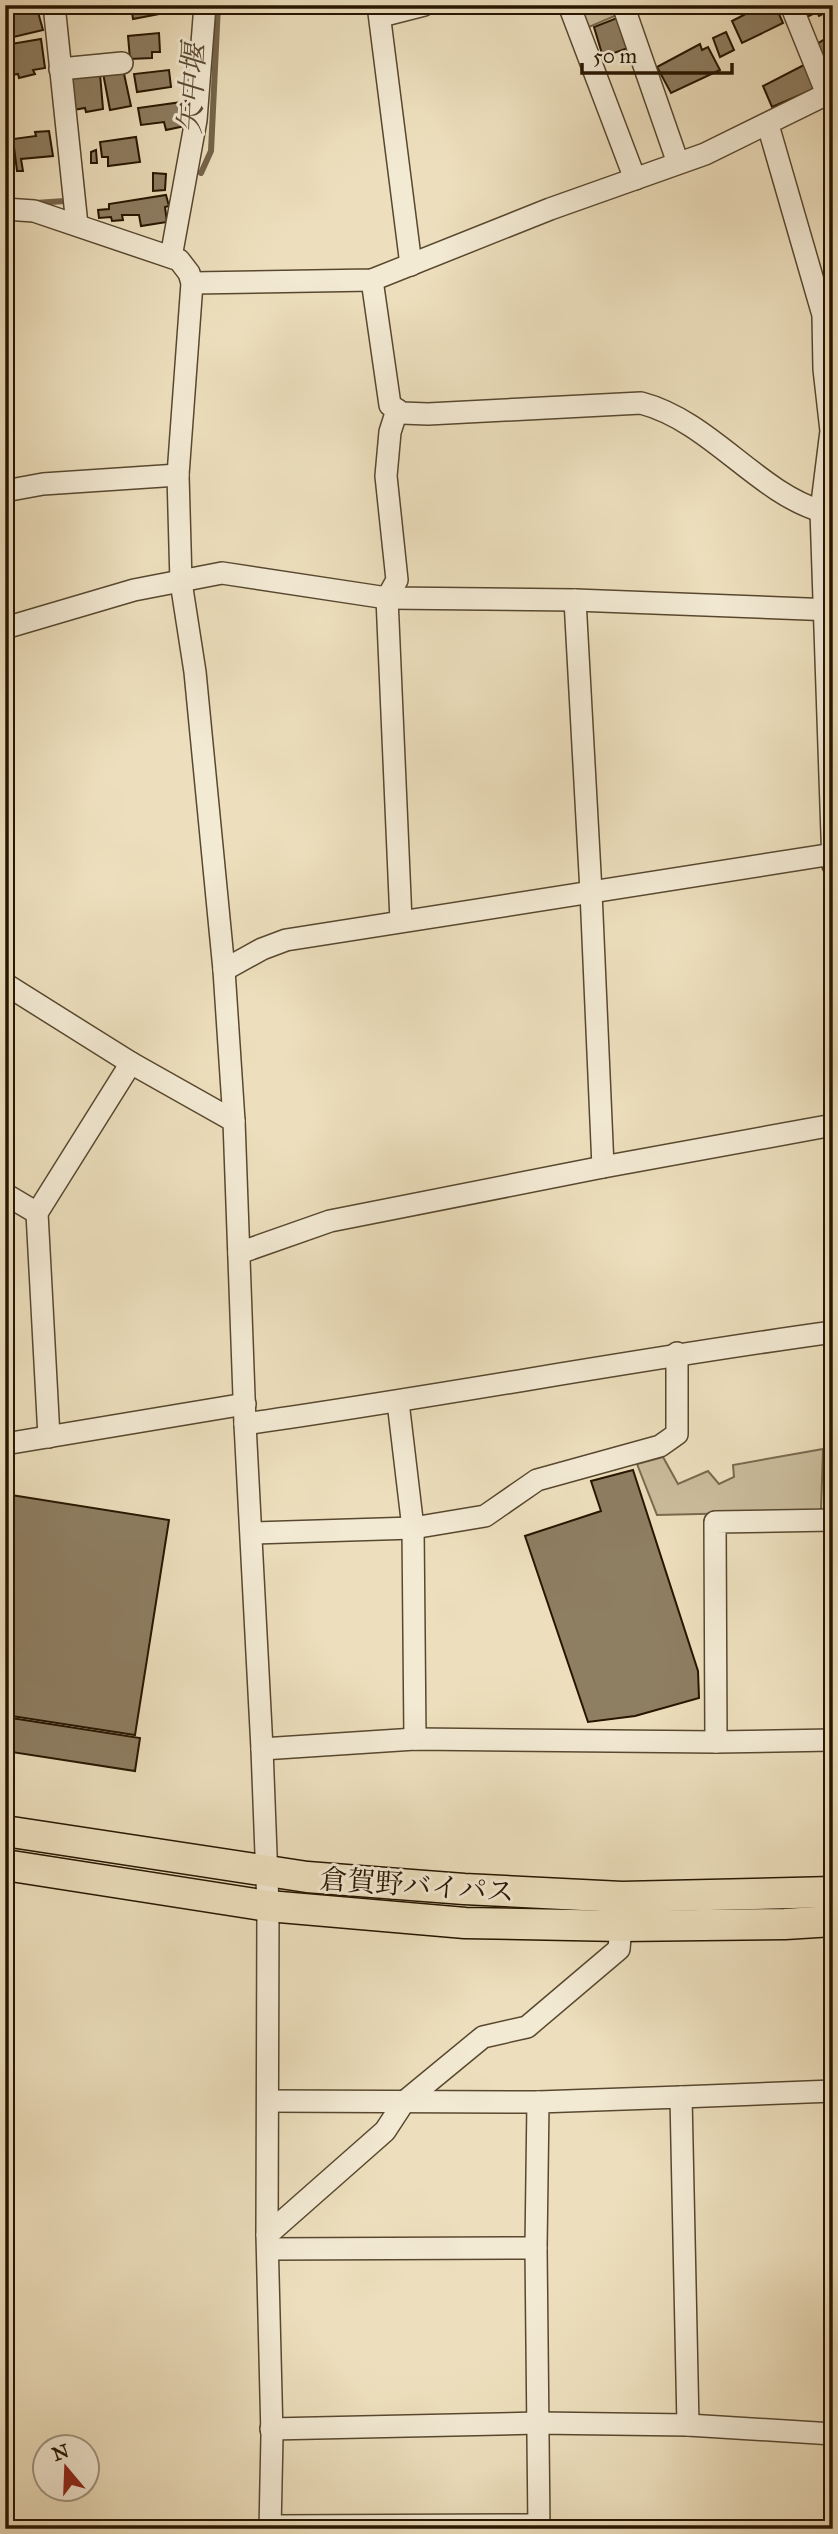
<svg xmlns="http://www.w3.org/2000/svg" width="838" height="2534" viewBox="0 0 838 2534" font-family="'IM FELL Great Primer','Noto Serif JP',serif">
	<rect width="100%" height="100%" fill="#eddfbd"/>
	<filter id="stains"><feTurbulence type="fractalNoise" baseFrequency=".00286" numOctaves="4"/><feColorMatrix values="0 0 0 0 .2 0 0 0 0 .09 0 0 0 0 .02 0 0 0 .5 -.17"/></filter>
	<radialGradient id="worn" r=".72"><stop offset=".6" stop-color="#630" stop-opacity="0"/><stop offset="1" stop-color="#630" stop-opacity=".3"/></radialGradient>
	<g fill="#cbbd9d" stroke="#79694e" stroke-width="2">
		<polygon points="578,5 613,5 617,15 589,27"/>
		<polygon points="823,1449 821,1511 657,1515 637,1464 663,1457 678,1484 708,1471 719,1484 734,1477 733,1465"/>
	</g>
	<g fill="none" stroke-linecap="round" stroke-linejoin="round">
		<g stroke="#76654b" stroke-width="6">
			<polyline points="201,173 211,151 218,5"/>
			<polyline points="35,203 65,201"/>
		</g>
	</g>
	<g fill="#8e7e62" stroke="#271500" stroke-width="2">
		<polygon points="5,5 36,5 43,30 5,39"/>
		<polygon points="131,5 169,5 170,12 133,19"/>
		<polygon points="763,5 775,5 783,23 742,43 732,21"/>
		<polygon points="801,5 833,5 833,9 819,16 817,12 807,17"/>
		<polygon points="617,18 628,48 603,57 594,27"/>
		<polygon points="726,32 734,50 720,57 713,38"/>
		<polygon points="159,33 160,52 152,52 152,58 130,59 128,36"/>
		<polygon points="833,34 833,64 827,67 817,44"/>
		<polygon points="41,39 45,68 33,70 35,74 19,78 18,74 5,76 5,45"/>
		<polygon points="700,44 702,50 708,47 720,70 671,93 657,67"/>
		<polygon points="804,65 814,89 772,107 763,86"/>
		<polygon points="123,69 131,106 110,110 103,73"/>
		<polygon points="169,70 171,87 137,92 134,74"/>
		<polygon points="100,74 103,109 86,112 85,108 73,110 69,78"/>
		<polygon points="189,101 190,125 166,130 164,122 141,125 138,108"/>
		<polygon points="49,131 53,156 21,159 23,171 17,171 13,139 36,136 35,132"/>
		<polygon points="136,137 140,162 108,166 108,157 102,157 100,142"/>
		<polygon points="96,150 97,163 91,163 91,152"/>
		<polygon points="153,173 166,174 165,190 153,191"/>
		<polygon points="166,195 169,206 165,207 167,222 141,226 139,215 122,215 123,220 112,221 111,217 99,218 98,210 109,209 109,204"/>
		<polygon points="633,1470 698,1671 699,1698 635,1716 588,1722 525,1536 601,1511 591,1481"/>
		<polygon points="5,1494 169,1520 135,1735 5,1715"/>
		<polygon points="5,1717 140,1738 135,1771 5,1751"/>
	</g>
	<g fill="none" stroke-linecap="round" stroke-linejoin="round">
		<defs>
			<g id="minor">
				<polyline points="54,5 77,225"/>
				<polyline points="378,5 411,265"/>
				<polyline points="569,5 635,179"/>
				<polyline points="623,5 678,163"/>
				<polyline points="791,5 827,94"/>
				<polyline points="381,16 424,5"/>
				<polyline points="60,69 122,63"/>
				<polyline points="768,125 823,315 824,369 831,431 821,511 833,865"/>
				<polyline points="5,209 34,211 179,260 189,273 192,283 178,475 181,582 195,672 224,970 234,1121 245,1424 262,1749 268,1906 267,2235 272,2436 270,2529"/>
				<polyline points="171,257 196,120 205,5"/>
				<path d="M372 280 390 405 402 413 428 414 641 403C710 421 757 492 821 511"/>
				<polyline points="192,283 372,280 550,209 705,154 833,91"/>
				<polyline points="397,410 390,432 386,476 397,580 387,598 401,921"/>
				<polyline points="5,491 43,484 178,475"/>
				<polyline points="575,600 591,892 603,1167"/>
				<polyline points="5,628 134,590 222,573 387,598 575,600 833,610"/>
				<polyline points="224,970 262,949 286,940 833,854"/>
				<polyline points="5,984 131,1063 234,1121"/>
				<polyline points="5,1194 37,1213"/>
				<polyline points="239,1253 330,1221 603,1167 833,1125"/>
				<polyline points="398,1402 413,1528 415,1739"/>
				<path d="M245 1424C442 1396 636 1359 833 1332"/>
				<polyline points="49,1437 37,1213 131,1063"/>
				<polyline points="5,1444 245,1404"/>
				<polyline points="252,1533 413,1528 485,1516 537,1480 660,1446 677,1434 677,1353"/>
				<polyline points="716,1742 715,1522 833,1520"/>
				<polyline points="262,1749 415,1739 716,1742 833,1740"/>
				<polyline points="681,2097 833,2091"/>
				<polyline points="268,2101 538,2102"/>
				<polyline points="267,2235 385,2131 404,2102 483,2037 527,2027 619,1949 621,1926"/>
				<polyline points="268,2249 536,2248"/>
				<polyline points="271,2429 538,2423 688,2425 833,2434"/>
				<polyline points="270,2526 538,2525"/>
				<polyline points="539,2529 536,2248 538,2102 681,2097 688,2425"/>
			</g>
			<g id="highway">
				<polyline points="5,1831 307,1877 464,1889 622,1897 833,1892"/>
				<polyline points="5,1865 268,1906 465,1923 621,1926 785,1924 833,1921"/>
			</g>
		</defs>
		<use href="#minor" stroke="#58482f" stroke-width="24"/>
		<use href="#highway" stroke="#271500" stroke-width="33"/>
		<use href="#minor" stroke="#f3ead4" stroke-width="21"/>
		<use href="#highway" stroke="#eddfbd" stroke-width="30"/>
	</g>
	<g text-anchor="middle" stroke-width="6" stroke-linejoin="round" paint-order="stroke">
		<g font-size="28" fill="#271500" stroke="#f3ead4">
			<text transform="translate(417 1885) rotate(4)" y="10">倉賀野バイパス</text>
		</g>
		<g font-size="30" font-style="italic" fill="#5b4a32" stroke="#f3ead4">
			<text transform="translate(192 89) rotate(-87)" y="10">矢中堰</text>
		</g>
	</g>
	<rect width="838" height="2534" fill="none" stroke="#eddfbd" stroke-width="28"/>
	<rect x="7" y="7" width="824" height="2520" fill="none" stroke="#271500" stroke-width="3.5"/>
	<rect x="14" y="14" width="810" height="2506" fill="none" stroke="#271500" stroke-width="2"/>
	<g transform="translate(66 2468) rotate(341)"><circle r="33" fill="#f3ead4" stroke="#a1957f" stroke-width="2"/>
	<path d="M0-5L12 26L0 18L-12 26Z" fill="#8f2418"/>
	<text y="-10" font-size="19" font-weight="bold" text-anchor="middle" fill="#271500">N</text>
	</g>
	<path d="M582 63v10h150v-10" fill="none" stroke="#271500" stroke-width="3.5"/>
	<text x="593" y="63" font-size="21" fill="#271500" stroke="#f3ead4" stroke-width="5" paint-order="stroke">50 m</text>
	<rect width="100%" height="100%" filter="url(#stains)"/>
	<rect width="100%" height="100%" fill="url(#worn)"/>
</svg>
